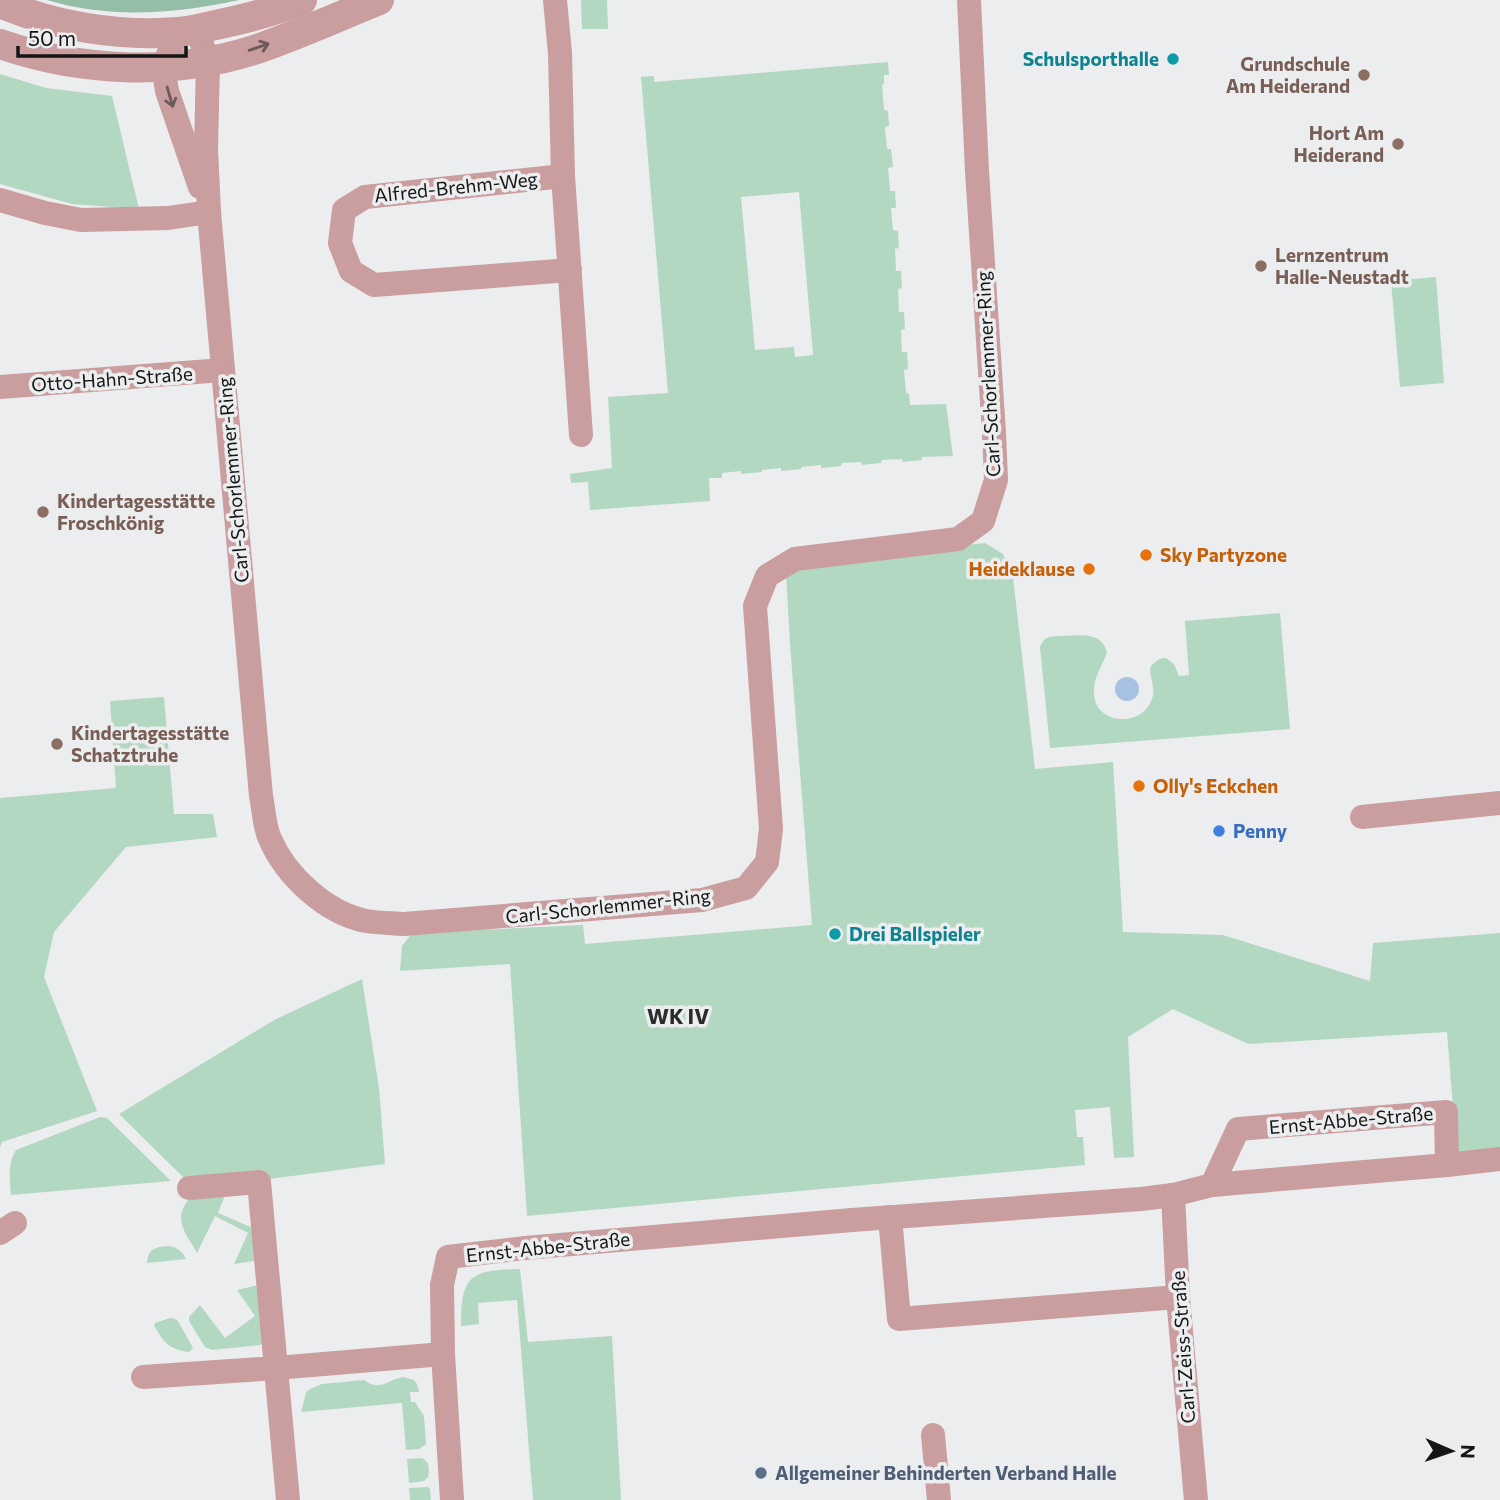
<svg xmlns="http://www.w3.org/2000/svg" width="1500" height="1500" viewBox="0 0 1500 1500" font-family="Commissioner,sans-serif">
	<rect width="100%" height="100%" fill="#ecedef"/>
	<g fill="#b3d8c2" fill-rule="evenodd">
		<polygon points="581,0 607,0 608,29 582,29"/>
		<path d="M888 62 889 75H884V84L882 85 884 110 888 111 889 126 885 127 887 149H891L893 167 888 168 890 191H895L896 208H891L893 230 898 231 899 248 895 249 896 271H901L902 288 898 289 899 312H904L905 329 901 330 902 352H907L908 369 904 370 906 393 909 394 910 405 946 404 953 456 922 457V460L903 462 902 459 882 460 881 463 862 465 861 462 842 463 841 466 821 468V465L802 467 801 469 781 471V468L762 470V472L741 474V471L722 473V478H709L710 501 590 510 588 482 571 483 570 474 612 468 608 397 668 393 641 77 654 76V82ZM799 192 813 355 795 357 794 347 755 350 741 197Z"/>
		<polygon points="0,74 46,88 112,96 139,209 72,204 0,184"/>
		<polygon points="1436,277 1444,383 1400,387 1391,281"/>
		<polygon points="985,543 1003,554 1013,577 1035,769 1113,762 1123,932 1223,935 1370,981 1373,943 1500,933 1500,1155 1457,1159 1447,1032 1248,1044 1173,1009 1128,1037 1134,1157 1114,1158 1110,1107 1075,1110 1077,1137 1083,1137 1085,1165 527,1216 510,964 400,971 402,946 412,933 583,925 585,944 812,925 790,644 786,573 809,561"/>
		<path d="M1280 613 1290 729 1050 748 1040 647C1042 643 1043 640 1047 638 1051 636 1059 636 1064 636 1081 635 1103 632 1107 653 1102 666 1093 678 1094 694 1095 725 1143 728 1152 699 1156 688 1150 679 1150 668 1154 662 1159 658 1166 658L1174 664 1179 676 1189 675 1185 621Z"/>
		<polygon points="164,697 174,814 213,814 217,837 126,847 54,932 44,977 97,1111 2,1142 0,1148 0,798 116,788 110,701"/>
		<polygon points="362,979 379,1088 385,1164 261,1180 189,1183 119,1114 276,1019"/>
		<path d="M100 1117 107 1118 171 1181 11 1195C10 1180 7 1164 16 1150Z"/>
		<path d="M227 1190 218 1213 258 1230 254 1261 234 1264 248 1233 215 1216 197 1253C186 1233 173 1221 188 1200Z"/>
		<path d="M168 1246C177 1247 182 1251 186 1259L147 1263C148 1249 155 1247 168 1246Z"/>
		<path d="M520 1269 528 1342 612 1336 621 1500H533L517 1300 478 1303 479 1324 461 1326C461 1275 470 1270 520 1269Z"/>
		<polygon points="254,1286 257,1286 264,1343 260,1345 212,1350 205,1347 189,1321 189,1317 200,1305 225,1338 255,1316 237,1290"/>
		<path d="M170 1318 175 1319 178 1321 193 1348 189 1352C168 1349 165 1343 154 1326L155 1323Z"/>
		<path d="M403 1377 414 1380 417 1384 419 1392H410L411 1402H415L424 1416 426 1444 419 1449 406 1450 402 1403 301 1412 306 1393 310 1389 322 1384 364 1380C381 1392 386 1380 403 1377Z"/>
		<path d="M421 1458C429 1460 430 1469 428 1477L424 1481 409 1483 407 1459Z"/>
		<polygon points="428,1487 430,1489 431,1500 410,1500 409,1488"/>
	</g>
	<path fill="#94bea6" d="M47 0H239C175 14 110 19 47 0Z"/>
	<circle fill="#a6c1e4" cx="1127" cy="689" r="12"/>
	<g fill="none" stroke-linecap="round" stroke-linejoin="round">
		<g stroke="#ca9d9e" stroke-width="24">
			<polyline points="555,0 560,53 563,176 581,435"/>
			<path d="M197 30 208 61 206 149 209 212 261 796C264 810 264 826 270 839 286 876 326 913 366 921 379 923 392 923 404 924L702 900 746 888 767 862 771 829 755 606 767 576 795 559 958 539 983 521 996 480 994 433 977 171 969 0"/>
			<polyline points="178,32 163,66 167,91 200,187"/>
			<polyline points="563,176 365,197 344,210 340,243 351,271 374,285 570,270"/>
			<polyline points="0,200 45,213 81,220 168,218 209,212"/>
			<polyline points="0,387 223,370"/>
			<polyline points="1362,817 1500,803"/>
			<polyline points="1447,1165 1500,1159"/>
			<polyline points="189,1188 259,1182 288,1500"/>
			<polyline points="1173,1195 1178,1297 1196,1500"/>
			<polyline points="890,1217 899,1319 1178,1297"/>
			<polyline points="0,1233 15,1223"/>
			<polyline points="143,1377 276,1368 443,1354"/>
			<polyline points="933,1435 939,1500"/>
			<polyline points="452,1500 443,1354 442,1285 448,1257 525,1248 852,1220 1141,1199 1173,1195 1212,1185 1447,1165 1446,1112 1238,1129 1212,1185"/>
		</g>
		<g stroke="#ca9d9e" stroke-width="30">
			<path d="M0 3C53 26 120 37 178 32 192 31 206 27 220 24 248 18 276 11 302 0"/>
			<path d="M0 44C80 72 173 76 254 50 296 36 337 17 379 0"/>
		</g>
	</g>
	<defs><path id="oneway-shaft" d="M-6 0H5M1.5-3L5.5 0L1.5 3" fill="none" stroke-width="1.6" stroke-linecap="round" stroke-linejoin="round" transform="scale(1.75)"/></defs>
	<g stroke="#6f595a">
		<use href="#oneway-shaft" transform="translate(259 47) rotate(-19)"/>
		<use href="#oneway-shaft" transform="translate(170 97) rotate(74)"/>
	</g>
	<g fill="#0f9aa8" stroke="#ecedef" stroke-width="2.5">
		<circle cx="1173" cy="59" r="7"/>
		<circle cx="835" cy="934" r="7"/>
	</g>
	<g fill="#8d6e63" stroke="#ecedef" stroke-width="2.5">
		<circle cx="1364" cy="75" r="7"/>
		<circle cx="1398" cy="144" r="7"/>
		<circle cx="1261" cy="266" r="7"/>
		<circle cx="43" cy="512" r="7"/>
		<circle cx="57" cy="744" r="7"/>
	</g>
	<g fill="#e8710a" stroke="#ecedef" stroke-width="2.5">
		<circle cx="1146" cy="555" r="7"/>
		<circle cx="1089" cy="569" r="7"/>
		<circle cx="1139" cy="786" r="7"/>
	</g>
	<circle fill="#3f7fe0" stroke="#ecedef" stroke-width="2.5" cx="1219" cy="831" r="7"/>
	<circle fill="#5c6f8a" stroke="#ecedef" stroke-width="2.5" cx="761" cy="1473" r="7"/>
	<g text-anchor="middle" stroke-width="7" stroke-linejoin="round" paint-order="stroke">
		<g font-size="19" font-weight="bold" fill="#0d838f" stroke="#ecedef" text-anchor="end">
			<text x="1159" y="66">Schulsporthalle</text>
			<text x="849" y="941" text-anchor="start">Drei Ballspieler</text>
		</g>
		<g font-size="19" font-weight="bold" fill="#785e54" stroke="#ecedef" text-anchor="start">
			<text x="1350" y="71" text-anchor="end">Grundschule<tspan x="1350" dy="22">Am Heiderand</tspan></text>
			<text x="1384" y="140" text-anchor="end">Hort Am<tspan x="1384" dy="22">Heiderand</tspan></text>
			<text x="1275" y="262">Lernzentrum<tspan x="1275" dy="22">Halle-Neustadt</tspan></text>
			<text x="57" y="508">Kindertagesstätte<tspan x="57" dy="22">Froschkönig</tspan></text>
			<text x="71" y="740">Kindertagesstätte<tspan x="71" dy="22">Schatztruhe</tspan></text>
		</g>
		<g font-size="19" fill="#141515" stroke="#ecedef">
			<text transform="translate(456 187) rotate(-6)" y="7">Alfred-Brehm-Weg</text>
			<text transform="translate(988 374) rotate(-93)" y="7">Carl-Schorlemmer-Ring</text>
			<text transform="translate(112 379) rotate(-4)" y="7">Otto-Hahn-Straße</text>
			<text transform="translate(233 480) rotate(-95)" y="7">Carl-Schorlemmer-Ring</text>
			<text transform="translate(608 906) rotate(-6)" y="7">Carl-Schorlemmer-Ring</text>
			<text transform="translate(1351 1120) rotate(-5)" y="7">Ernst-Abbe-Straße</text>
			<text transform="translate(548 1247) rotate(-6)" y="7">Ernst-Abbe-Straße</text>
			<text transform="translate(1183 1347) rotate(-94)" y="7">Carl-Zeiss-Straße</text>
		</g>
		<g font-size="19" font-weight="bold" fill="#c56008" stroke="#ecedef" text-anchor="start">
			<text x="1160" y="562">Sky Partyzone</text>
			<text x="1075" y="576" text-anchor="end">Heideklause</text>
			<text x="1153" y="793">Olly's Eckchen</text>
		</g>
		<g font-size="19" font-weight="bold" fill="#366cbe" stroke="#ecedef" text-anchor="start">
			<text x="1233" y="838">Penny</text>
		</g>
		<g font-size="19" font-weight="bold" fill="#4e5e75" stroke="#ecedef" text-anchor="start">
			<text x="775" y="1480">Allgemeiner Behinderten Verband Halle</text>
		</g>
		<g font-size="21" font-weight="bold" fill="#2b2b2d" stroke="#ecedef">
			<text x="678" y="1024">WK IV</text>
		</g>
	</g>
	<g transform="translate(1451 1451) rotate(92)" stroke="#ecedef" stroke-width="5" paint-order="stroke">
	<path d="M0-5L12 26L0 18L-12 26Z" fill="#141515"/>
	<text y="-10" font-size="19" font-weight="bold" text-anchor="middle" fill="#141515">N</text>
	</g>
	<path d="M18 46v10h168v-10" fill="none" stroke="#141515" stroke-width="3.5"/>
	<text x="28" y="46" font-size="21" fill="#141515" stroke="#ecedef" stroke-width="5" paint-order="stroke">50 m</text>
</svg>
